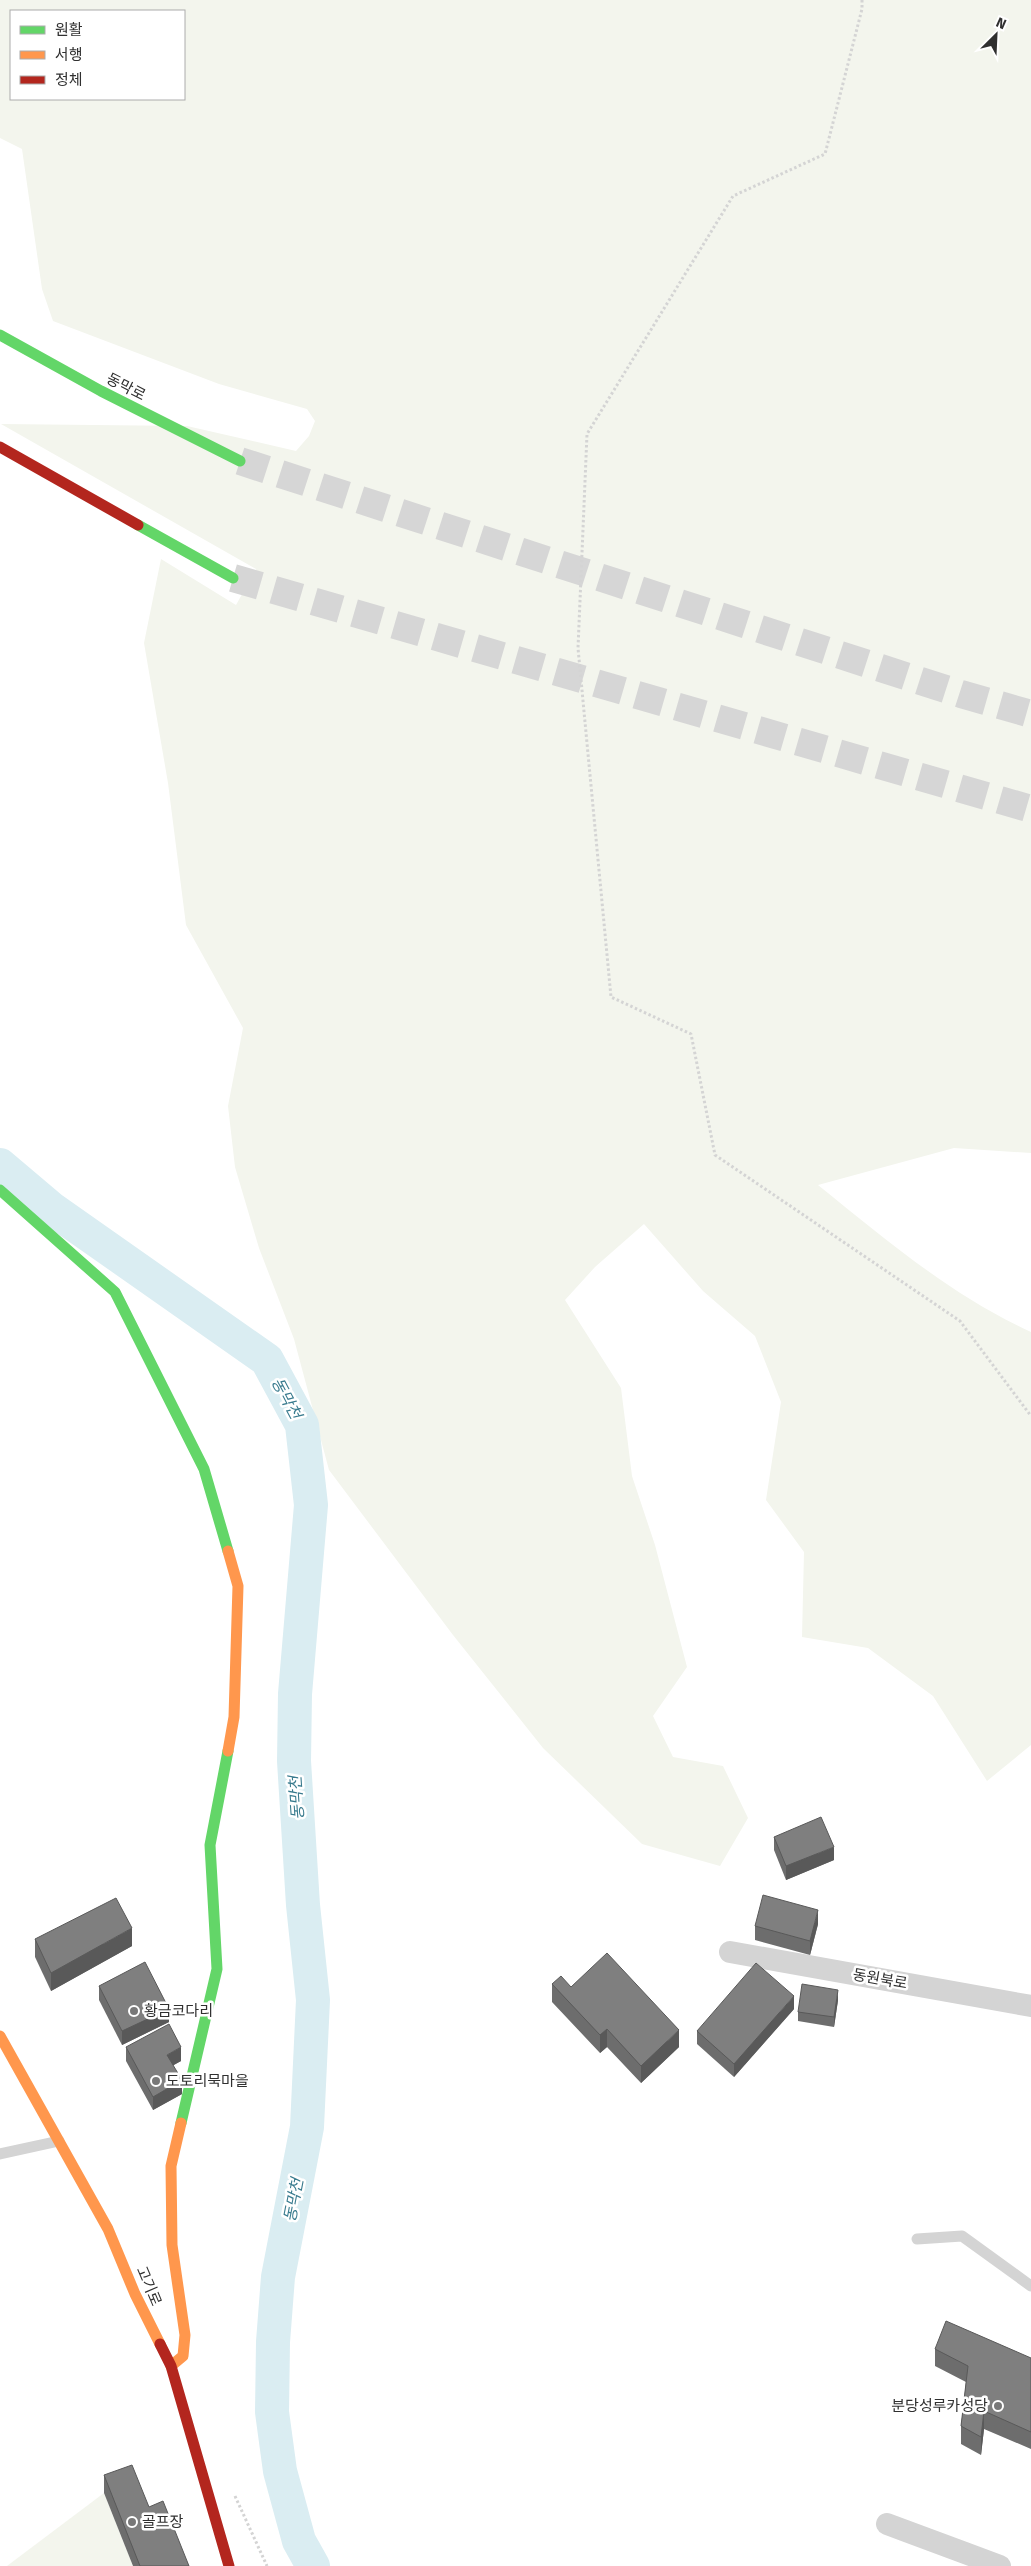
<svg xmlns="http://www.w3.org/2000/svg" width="1031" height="2566" viewBox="0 0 1031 2566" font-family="'Fira Sans','Noto Sans KR',sans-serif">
	<rect width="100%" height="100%" fill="#fff"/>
	<g fill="#f3f5ed" fill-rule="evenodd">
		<path d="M0 0H1031V1153L954 1148 818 1185C885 1239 952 1296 1031 1332V1745L987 1781 933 1696 868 1648 802 1637 804 1552 766 1500 781 1402 755 1336 703 1291 644 1224 595 1267 565 1300 621 1388 632 1476 655 1545 687 1667 653 1716 673 1757 723 1766 748 1818 720 1866 642 1844 543 1748 453 1635 329 1470 294 1339 259 1248 235 1167 228 1106 243 1028 186 925 168 783 144 643 161 559 236 605 256 569 1 424 187 426 296 451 309 436 315 421 307 409 219 384 53 321 42 289 22 149 0 138ZM11 11H184V99H11Z"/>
		<polygon points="104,2493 133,2566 7,2566"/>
	</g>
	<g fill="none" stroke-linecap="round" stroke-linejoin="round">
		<polyline stroke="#daedf2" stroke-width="34" points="0,1165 52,1209 267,1360 302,1425 311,1505 295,1694 294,1761 303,1905 313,2000 307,2127 278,2277 273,2342 272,2412 280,2471 299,2541 313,2566"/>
		<g stroke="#d6d6d6" stroke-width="28" stroke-dasharray="28 14" stroke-linecap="butt">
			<polyline points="240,461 961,694 1031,714"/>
			<polyline points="233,578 1031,809"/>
		</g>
		<g stroke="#d4d4d4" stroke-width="3" stroke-dasharray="2.5 2.5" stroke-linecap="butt">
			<polyline points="862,0 862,9 825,154 733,196 587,434 578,648 611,997 691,1034 715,1155 960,1321 1031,1416"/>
			<polyline points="235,2496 267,2566"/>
		</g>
		<g stroke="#d4d4d4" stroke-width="11">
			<polyline points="0,2154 59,2141"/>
			<polyline points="917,2239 962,2236 1031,2286"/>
		</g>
		<g stroke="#d4d4d4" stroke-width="22">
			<polyline points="730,1952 1031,2006"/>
			<polyline points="887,2524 1000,2566"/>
		</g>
		<g stroke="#63d668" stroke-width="11">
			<polyline points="0,335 101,391 240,461"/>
			<polyline points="138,525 233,578"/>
			<polyline points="0,1190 115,1292 204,1469 228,1551"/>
			<polyline points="181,2123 217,1969 210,1845 228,1751"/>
		</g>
		<g stroke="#ff974d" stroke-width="11">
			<polyline points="228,1751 234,1717 238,1586 228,1551"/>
			<polyline points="0,2036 108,2229 135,2294 160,2344"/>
			<polyline points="171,2366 183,2356 185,2335 172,2245 171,2166 181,2123"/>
		</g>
		<g stroke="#b3261e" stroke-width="11">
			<polyline points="0,447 138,525"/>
			<polyline points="160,2344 171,2366 229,2566"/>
		</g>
	</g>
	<g fill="#6d6d6d">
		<polygon points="774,1837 834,1860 786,1880 774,1850"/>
		<polygon points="818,1924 810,1955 755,1940 755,1926"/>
		<polygon points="35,1939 132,1946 51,1991 35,1957"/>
		<polygon points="552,1984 571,1987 679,2047 641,2083 607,2047 600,2053 552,2002"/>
		<polygon points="99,1986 169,2022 122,2045 99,2000"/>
		<polygon points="838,2000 834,2027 798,2021 798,2012"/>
		<polygon points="794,2009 734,2077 697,2044 697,2031"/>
		<polygon points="126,2047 181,2061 173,2065 182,2094 153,2110 126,2061"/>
		<polygon points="935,2349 1031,2358 1031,2449 984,2429 981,2455 961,2444 961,2426 966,2382 935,2366"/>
		<polygon points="104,2475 149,2507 189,2566 133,2566 104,2493"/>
	</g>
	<g fill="#595959">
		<polygon points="834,1847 834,1860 786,1880 786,1866"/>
		<polygon points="818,1910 818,1924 810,1955 810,1941"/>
		<polygon points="132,1928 132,1946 51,1991 51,1973"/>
		<polygon points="838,1990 838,2000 834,2027 834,2017"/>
		<polygon points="794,1996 794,2009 734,2077 734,2064"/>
		<polygon points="169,2009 169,2022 122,2045 122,2031"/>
		<polygon points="607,2029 607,2047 600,2053 600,2035"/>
		<polygon points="679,2030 679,2047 641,2083 641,2066"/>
		<polygon points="181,2047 181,2061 167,2069 167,2055"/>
		<polygon points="182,2080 182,2094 153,2110 153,2097"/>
		<polygon points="984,2411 984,2429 981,2455 981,2437"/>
	</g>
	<g fill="#7f7f7f" stroke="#595959">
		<polygon points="821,1817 834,1847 786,1866 774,1837"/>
		<polygon points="763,1895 818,1910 810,1941 755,1926"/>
		<polygon points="116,1898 132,1928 51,1973 35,1939"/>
		<polygon points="607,1953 679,2030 641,2066 607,2029 600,2035 552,1984 561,1976 571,1987"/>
		<polygon points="145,1962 169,2009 122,2031 99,1986"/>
		<polygon points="756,1963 794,1996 734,2064 697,2031"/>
		<polygon points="802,1984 838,1990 834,2017 798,2012"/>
		<polygon points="169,2024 181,2047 167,2055 182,2080 153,2097 126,2047"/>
		<polygon points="946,2321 1031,2358 1031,2432 984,2411 981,2437 961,2426 968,2366 935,2349"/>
		<polygon points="132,2465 149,2507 163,2501 189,2566 140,2566 104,2475"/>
	</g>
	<g fill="#787878" stroke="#fff" stroke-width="2">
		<circle cx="134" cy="2011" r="5"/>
		<circle cx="156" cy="2081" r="5"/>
		<circle cx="998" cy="2406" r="5"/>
		<circle cx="132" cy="2522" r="5"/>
	</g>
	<g text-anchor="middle" stroke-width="5" stroke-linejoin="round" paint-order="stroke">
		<g font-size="15" fill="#303030" stroke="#fff">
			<text transform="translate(126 387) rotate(27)" y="5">동막로</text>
			<text transform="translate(880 1979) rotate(10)" y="5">동원북로</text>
			<text transform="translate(149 2286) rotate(67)" y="5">고기로</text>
		</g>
		<g font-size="15" fill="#303030" stroke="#fff" text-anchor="start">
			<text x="144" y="2016">황금코다리</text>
			<text x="166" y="2086">도토리묵마을</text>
			<text x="988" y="2411" text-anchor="end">분당성루카성당</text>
			<text x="142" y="2527">골프장</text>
		</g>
		<g font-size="16" font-style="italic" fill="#397b8e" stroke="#fff">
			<text transform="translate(287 1398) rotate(62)" y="6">동막천</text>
			<text transform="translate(296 1798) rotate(-94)" y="6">동막천</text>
			<text transform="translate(293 2200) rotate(-79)" y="6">동막천</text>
		</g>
	</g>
	<rect x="10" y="10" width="175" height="90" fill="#ffffff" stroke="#acacac"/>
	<rect x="20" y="26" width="25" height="8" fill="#63d668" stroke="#acacac"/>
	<text x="55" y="35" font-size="15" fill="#303030">원활</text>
	<rect x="20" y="51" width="25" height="8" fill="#ff974d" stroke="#acacac"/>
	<text x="55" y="60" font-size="15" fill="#303030">서행</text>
	<rect x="20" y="76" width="25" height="8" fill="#b3261e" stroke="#acacac"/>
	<text x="55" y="85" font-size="15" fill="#303030">정체</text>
	<g transform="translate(996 35) rotate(24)" stroke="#ffffff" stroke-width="4" paint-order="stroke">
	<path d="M0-4L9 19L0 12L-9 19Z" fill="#303030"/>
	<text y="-8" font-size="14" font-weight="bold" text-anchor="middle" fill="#303030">N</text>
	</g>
</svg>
